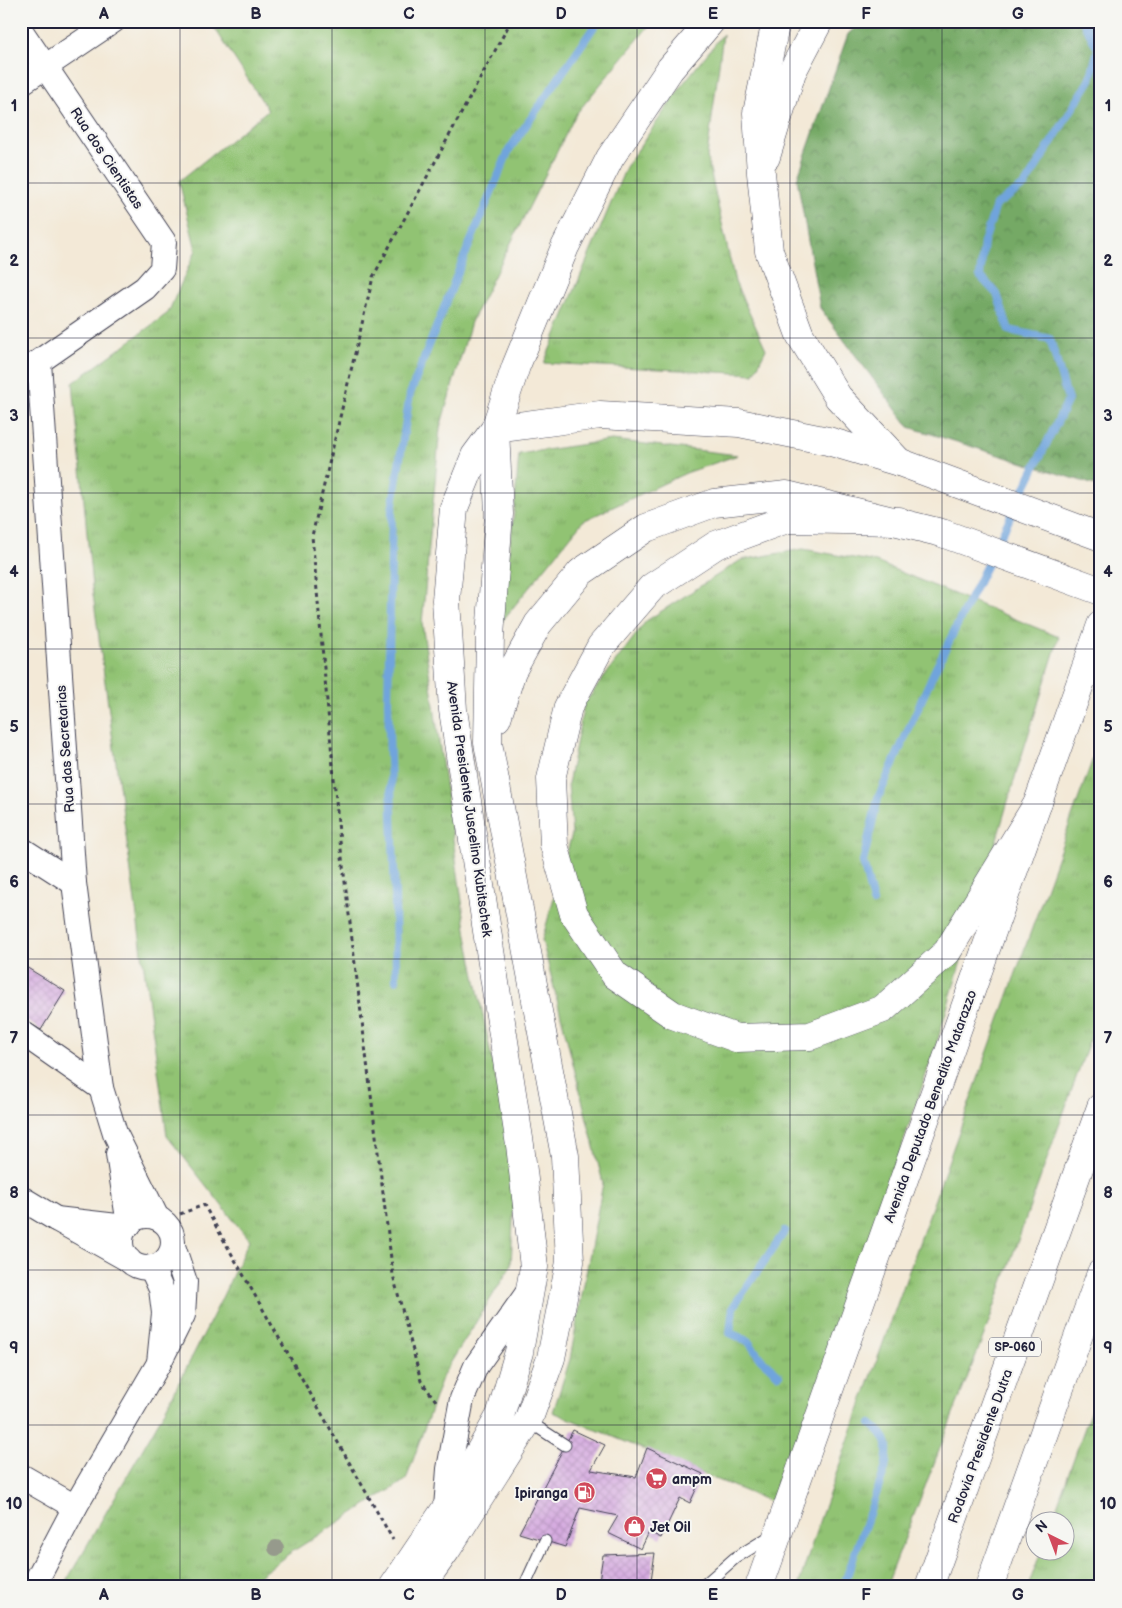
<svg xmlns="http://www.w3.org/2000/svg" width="1122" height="1608" viewBox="0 0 1122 1608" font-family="'Balsamiq Sans',sans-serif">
	<defs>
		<pattern id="grass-tufts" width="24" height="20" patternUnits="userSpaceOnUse" patternTransform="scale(1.25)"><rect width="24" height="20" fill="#91c373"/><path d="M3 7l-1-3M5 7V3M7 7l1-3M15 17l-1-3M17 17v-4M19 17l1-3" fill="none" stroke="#7da764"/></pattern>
		<pattern id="forest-crowns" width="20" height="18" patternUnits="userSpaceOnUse" patternTransform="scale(1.25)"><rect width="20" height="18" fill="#74a965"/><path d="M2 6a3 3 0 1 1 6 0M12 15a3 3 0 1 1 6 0" fill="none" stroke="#5f8954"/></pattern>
		<pattern id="building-cross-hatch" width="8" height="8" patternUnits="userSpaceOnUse" patternTransform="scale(1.25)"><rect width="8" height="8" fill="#d6abe0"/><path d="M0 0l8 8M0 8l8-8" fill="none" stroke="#b793c1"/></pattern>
	</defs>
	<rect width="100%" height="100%" fill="#f6f6f2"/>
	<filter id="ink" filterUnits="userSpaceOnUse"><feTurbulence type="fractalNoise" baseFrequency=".02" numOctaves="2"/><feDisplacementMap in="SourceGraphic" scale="10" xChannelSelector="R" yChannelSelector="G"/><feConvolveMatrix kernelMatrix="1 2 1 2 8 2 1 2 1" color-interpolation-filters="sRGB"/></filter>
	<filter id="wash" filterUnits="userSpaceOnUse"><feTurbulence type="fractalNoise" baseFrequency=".0096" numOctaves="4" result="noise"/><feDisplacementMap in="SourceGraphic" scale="20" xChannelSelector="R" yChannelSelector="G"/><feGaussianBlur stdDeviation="1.12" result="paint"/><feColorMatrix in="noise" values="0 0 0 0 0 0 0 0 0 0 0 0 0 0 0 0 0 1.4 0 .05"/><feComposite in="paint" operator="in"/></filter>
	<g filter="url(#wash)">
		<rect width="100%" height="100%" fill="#f3e9d7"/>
		<g fill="url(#grass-tufts)" stroke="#5a7257">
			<polygon points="210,21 653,21 576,114 471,322 440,428 422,623 467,936 515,1174 511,1266 443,1375 406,1480 290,1553 244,1587 63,1587 164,1412 220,1302 249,1240 167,1136 92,587 73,383 168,313 196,250 179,181 268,110"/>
			<polygon points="723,34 707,156 735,282 766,349 754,374 544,363 626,167 682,85"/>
			<polygon points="612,440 738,455 686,473 583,521 499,625 514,513 519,454"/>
			<polygon points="803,549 876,562 1059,637 1016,774 938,1039 781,1506 553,1412 570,1359 603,1183 542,940 572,834 568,784 584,704 646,621 741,560"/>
			<polygon points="1101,736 1101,1008 987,1327 886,1587 798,1587 820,1519"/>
			<polygon points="1101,1382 1101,1587 1028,1587 1041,1551 1064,1550 1064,1520 1052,1520"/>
		</g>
		<polygon fill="url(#forest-crowns)" stroke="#4b6650" points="863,21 1101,21 1101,487 909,427 820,308 797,179 848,34"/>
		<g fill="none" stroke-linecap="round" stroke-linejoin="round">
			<g stroke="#70a4dc" stroke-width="8">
				<polyline points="873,902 863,862 878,798 935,670 1068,400 1050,339 1009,330 997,294 980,276 984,242 996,205 1025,185 1090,80 1098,49 1083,21"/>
				<polyline points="396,980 395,897 388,703 392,510 410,394 460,267 509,150 598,21"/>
				<polyline points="779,1375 761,1359 748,1341 730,1333 733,1307 785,1231"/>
				<path d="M843 1587 885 1469C889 1446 890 1438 871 1424"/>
			</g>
		</g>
		<g id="blocks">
			<g fill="url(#building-cross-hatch)">
				<polygon points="21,964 65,991 41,1030 21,1018"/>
				<polygon points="573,1430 605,1445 591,1470 636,1477 647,1448 703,1474 690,1503 680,1498 661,1538 649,1532 641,1549 608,1533 618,1516 580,1508 565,1547 519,1533"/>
				<polygon points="655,1553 650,1587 598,1587 603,1555"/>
			</g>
		</g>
	</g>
	<g filter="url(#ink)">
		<use href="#blocks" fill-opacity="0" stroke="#414052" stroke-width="1"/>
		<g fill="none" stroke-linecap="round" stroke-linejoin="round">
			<defs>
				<g id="lane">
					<polyline points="528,1421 565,1445"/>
					<polyline points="423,1585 442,1587"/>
					<polyline points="524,1587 545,1541"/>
					<polyline points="702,1587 735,1558 774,1534"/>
				</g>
				<g id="street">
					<polyline points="21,31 164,242 162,269 145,288 21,374"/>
					<polyline points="21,83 113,21"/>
					<polyline points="39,362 74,883 101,1088 115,1133 157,1218"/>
					<polyline points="21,849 74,883"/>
					<polyline points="21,1032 101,1088"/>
					<polyline points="118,1154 129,1225"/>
					<polyline points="21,1198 56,1219"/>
					<circle cx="147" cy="1242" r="26"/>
					<polyline points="126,1227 56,1219 129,1260"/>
					<polyline points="151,1267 161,1289 164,1313 159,1363 183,1315 185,1282 173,1246"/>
					<polyline points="21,1476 75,1507"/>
					<polyline points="446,1508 449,1469 462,1399 476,1366 529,1291"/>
					<polyline points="33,1587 75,1507 159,1363"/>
				</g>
				<g id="primary">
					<polyline points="495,429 600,415 739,423 828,441 899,462 1101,537"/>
					<polyline points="497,718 512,671 538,624 581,572 646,528 714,503 787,495 942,533 1101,591"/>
					<polyline points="393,1587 457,1492 500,1416 519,1352 534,1267 520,1145 453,710 446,600 454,508 475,456 495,429 516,366 565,247 610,158 670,69 711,21"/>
					<polyline points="420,1587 447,1549 528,1421 551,1358 570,1262 565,1156 488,743 490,636 499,514 495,429"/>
				</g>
				<g id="highway">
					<polyline points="776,21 757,113 761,173 769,251 800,335 838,397 899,462"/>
					<polyline points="766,157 792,72 819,21"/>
					<polyline points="899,521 787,519 716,545 652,587 601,646 568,707 551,779 554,845 574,914 615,975 673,1015 736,1038 810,1036 883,1009 947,952 1038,803"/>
					<polyline points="759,1587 1101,625"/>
					<polyline points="929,1587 1101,1107"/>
					<polyline points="989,1587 1101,1273"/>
				</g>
			</defs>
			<use href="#lane" stroke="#414052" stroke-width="13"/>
			<use href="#street" stroke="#414052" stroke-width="26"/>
			<use href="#primary" stroke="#414052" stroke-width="29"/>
			<use href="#highway" stroke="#414052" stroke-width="29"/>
			<g stroke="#414052" stroke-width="3" stroke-dasharray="4 4" stroke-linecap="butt">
				<polyline points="180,1214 204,1205 393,1540"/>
				<polyline points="436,1401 421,1381 393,1275 339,833 312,536 373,277 511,21"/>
			</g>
			<use href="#lane" stroke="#fff" stroke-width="11"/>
			<use href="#street" stroke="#fff" stroke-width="24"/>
			<use href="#primary" stroke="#fff" stroke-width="28"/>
			<use href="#highway" stroke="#fff" stroke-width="28"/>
		</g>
		<circle fill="#969a8c" cx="276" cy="1548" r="8"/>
	</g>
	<path fill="none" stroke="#22223b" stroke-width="1" stroke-opacity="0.55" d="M180 21V1587M332 21V1587M485 21V1587M637 21V1587M790 21V1587M942 21V1587M21 183H1101M21 338H1101M21 493H1101M21 649H1101M21 804H1101M21 959H1101M21 1115H1101M21 1270H1101M21 1425H1101"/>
	<defs>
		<symbol id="supermarket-disc" viewBox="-11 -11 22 22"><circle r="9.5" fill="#d1495b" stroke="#f6f6f2"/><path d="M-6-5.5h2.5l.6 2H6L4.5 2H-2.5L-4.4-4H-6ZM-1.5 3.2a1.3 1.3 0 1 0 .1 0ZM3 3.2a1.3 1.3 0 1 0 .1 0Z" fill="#fff"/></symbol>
		<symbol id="fuel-disc" viewBox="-11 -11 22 22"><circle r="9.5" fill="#d1495b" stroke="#f6f6f2"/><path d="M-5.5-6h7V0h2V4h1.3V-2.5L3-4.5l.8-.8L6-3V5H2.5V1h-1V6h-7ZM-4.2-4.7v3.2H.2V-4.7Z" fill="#fff"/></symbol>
		<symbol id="shop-disc" viewBox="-11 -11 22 22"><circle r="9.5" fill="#d1495b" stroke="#f6f6f2"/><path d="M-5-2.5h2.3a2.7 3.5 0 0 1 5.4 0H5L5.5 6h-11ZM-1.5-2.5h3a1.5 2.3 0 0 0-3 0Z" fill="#fff"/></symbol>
	</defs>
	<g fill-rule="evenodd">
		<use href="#supermarket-disc" x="644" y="1466" width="25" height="25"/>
		<use href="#fuel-disc" x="572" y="1480" width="25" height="25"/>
		<use href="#shop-disc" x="622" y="1514" width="25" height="25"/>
	</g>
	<g text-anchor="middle" stroke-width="4" stroke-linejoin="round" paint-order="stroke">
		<rect fill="#f6f6f2" stroke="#626272" stroke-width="1" x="989" y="1337.5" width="52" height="19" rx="4"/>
		<g font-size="12" font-weight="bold" fill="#22223b">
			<text x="1015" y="1351">SP-060</text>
		</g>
		<g font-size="14" fill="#22223b" stroke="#f6f6f2">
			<text transform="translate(107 158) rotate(56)" y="5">Rua dos Cientistas</text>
			<text transform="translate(65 749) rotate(-94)" y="5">Rua das Secretarias</text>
			<text transform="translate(470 809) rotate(82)" y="5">Avenida Presidente Juscelino Kubitschek</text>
			<text transform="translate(930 1106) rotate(-70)" y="5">Avenida Deputado Benedito Matarazzo</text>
			<text transform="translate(980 1446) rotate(-70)" y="5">Rodovia Presidente Dutra</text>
		</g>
		<g font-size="14" font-weight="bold" fill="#22223b" stroke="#f6f6f2" text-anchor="start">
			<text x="672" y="1484">ampm</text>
			<text x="568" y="1498" text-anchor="end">Ipiranga</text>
			<text x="650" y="1532">Jet Oil</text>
		</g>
	</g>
	<rect width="1122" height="1608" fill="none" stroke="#f6f6f2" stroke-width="55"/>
	<g transform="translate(1050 1536) rotate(318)"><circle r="24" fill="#f6f6f2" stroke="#a1a1a9"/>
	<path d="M0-4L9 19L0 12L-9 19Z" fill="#d1495b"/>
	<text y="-8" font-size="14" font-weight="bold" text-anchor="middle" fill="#22223b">N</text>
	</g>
	<rect x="28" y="28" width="1066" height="1552" fill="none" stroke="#22223b" stroke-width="2"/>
	<g font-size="16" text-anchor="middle" font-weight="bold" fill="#22223b">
		<text x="104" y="19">A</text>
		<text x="256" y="19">B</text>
		<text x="409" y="19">C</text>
		<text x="561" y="19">D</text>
		<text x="713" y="19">E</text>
		<text x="866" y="19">F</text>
		<text x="1018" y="19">G</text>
		<text x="14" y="111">1</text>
		<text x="1108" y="111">1</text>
		<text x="14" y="266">2</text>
		<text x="1108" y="266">2</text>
		<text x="14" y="421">3</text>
		<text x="1108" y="421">3</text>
		<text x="14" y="577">4</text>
		<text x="1108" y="577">4</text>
		<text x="14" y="732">5</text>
		<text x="1108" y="732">5</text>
		<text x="14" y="887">6</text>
		<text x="1108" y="887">6</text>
		<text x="14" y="1043">7</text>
		<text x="1108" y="1043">7</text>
		<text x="14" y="1198">8</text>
		<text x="1108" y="1198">8</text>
		<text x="14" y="1353">9</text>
		<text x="1108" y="1353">9</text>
		<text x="14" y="1509">10</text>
		<text x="1108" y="1509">10</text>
		<text x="104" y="1600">A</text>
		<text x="256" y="1600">B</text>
		<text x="409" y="1600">C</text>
		<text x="561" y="1600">D</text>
		<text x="713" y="1600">E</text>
		<text x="866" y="1600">F</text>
		<text x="1018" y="1600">G</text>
	</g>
</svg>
